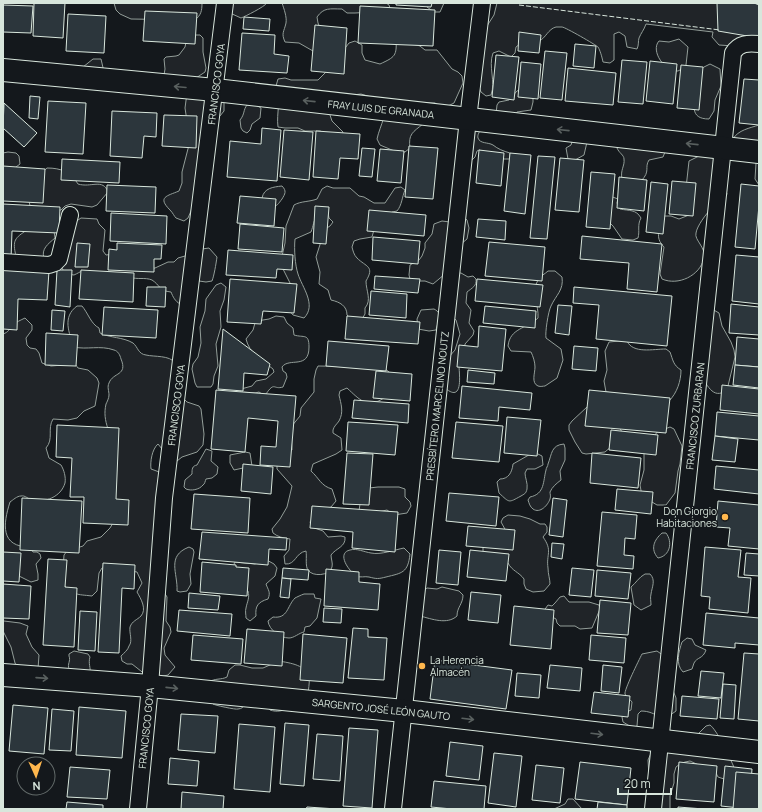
<svg xmlns="http://www.w3.org/2000/svg" width="762" height="812" viewBox="0 0 762 812" font-family="Manrope,sans-serif">
	<rect width="100%" height="100%" fill="#14181c"/>
	<g fill="#202428" stroke="#939e99">
		<path d="M114 3H202C202 11 201 15 195 20L131 19 120 14 116 10Z"/>
		<path d="M228 3H267C264 7 246 16 241 18L230 13Z"/>
		<path d="M282 3H386L389 5 391 11 355 13H347L342 9C330 9 324 7 317 17L318 23 321 30 313 51 299 43 285 42C281 33 284 32 286 23 287 17 284 9 282 3Z"/>
		<polygon points="428,3 444,3 440,12 434,12 427,7"/>
		<path d="M497 3H759V38L743 36 740 43 734 46 719 45 712 37 713 32 646 24C644 30 641 33 639 38 638 41 639 45 637 49L627 47 625 36 619 32 614 34V60L610 63 603 62C602 57 600 50 598 47 596 45 565 27 562 27 560 27 558 27 556 27 548 29 546 38 539 41 530 44 525 39 516 47L515 53 511 57 499 51 493 53C488 67 496 81 491 95L486 96 481 92 478 85 485 29 494 15Z"/>
		<polygon points="193,35 200,35 203,38 203,52 206,68 205,72 196,78 164,75 165,69 164,59 166,57 176,56 179,55 185,47 186,42"/>
		<path d="M396 39 420 46 425 50H437L452 69 458 72 462 76 463 83 454 103 448 106 441 107 435 103H418L423 124C413 132 408 134 410 148L405 152 399 153 380 145 377 139C380 125 389 112 384 98H374L361 94 343 96 330 115 332 121 343 132 342 136 326 133 320 131H305L298 128H285L278 127C276 113 282 98 276 86L278 79 285 78 291 80H318L328 70 349 43 355 41 362 45V53L365 60 380 64C395 57 397 56 396 39Z"/>
		<path d="M679 39 688 47 686 65C683 67 681 70 678 71 665 72 650 51 659 41L669 42Z"/>
		<polygon points="93,59 101,59 104,72 83,67"/>
		<path d="M710 64 720 69 721 86 715 100 714 111 709 119C689 119 694 104 697 91 699 83 700 76 702 68Z"/>
		<polygon points="521,89 533,95 533,102 531,110 517,112 510,126 496,114 497,105 499,102 509,100 517,91"/>
		<path d="M187 93 224 101V111L215 122 191 211 188 218 184 221 176 218C174 216 173 213 170 210 157 197 167 196 179 191L182 183V172L190 141 185 108Z"/>
		<path d="M254 104 261 108 260 118 252 124 250 130 247 133 243 131 241 128 240 120C245 114 243 110 247 105Z"/>
		<path d="M759 125V185L755 179 756 163 733 139C738 130 750 128 759 125Z"/>
		<path d="M481 129C480 131 477 135 478 138 480 144 488 142 493 145 498 149 503 151 510 153V158L509 159H504L501 157 479 150 477 151 475 157 472 160 460 136Z"/>
		<polygon points="582,138 587,142 584,155 575,160 568,159 566,148 571,145 572,142"/>
		<path d="M619 146 665 152 663 157 649 160C644 168 651 171 641 181L622 179C620 170 625 166 624 159 624 155 619 153 617 148Z"/>
		<polygon points="8,152 16,153 19,156 20,164 12,170 3,171 3,153"/>
		<path d="M701 155 715 157 727 194C723 202 717 203 711 209 706 214 697 226 696 233 694 240 706 247 704 258 700 276 678 286 662 279L660 274 664 247C654 237 660 229 663 216H671L679 219 689 215 686 188 689 161Z"/>
		<path d="M47 168C61 168 71 172 78 184 91 188 103 178 108 192L97 205 92 207 71 204 65 206 61 210 55 211 30 206 29 201 41 173Z"/>
		<path d="M282 186C287 191 285 194 282 199 278 204 278 206 271 207L262 198C264 188 273 187 282 186Z"/>
		<path d="M327 186 333 188H350L359 196 364 197 374 203H385L395 188 401 187 405 190C402 197 402 205 397 211L392 212 389 216 375 226 372 237 360 239 354 241 352 247C353 251 354 255 357 258 366 267 375 266 366 281 366 291 372 300 365 308V314L362 319 351 320 347 315C347 306 340 302 331 300L328 290 319 284 320 272 316 257 325 229 330 226 333 222 329 218 328 213C312 217 316 218 311 232L295 239C294 249 295 265 298 274 302 287 317 305 304 318L293 315 289 310 290 283 282 267V256L285 243 286 226 294 205C301 201 309 202 317 199L322 189Z"/>
		<path d="M610 196 618 199 617 203 620 209C629 211 636 209 641 218 637 225 640 231 638 238L633 240 622 239 613 226 610 223Z"/>
		<path d="M81 218 97 219 99 224 105 230 103 251 106 255 114 254 149 269 155 268 168 262H174L178 258 185 256 188 257 182 303 180 304C175 301 173 297 171 292 159 291 160 285 152 280 145 277 137 280 130 277L90 272C82 269 81 272 74 275 67 274 63 274 62 266L75 222Z"/>
		<polygon points="465,218 467,220 469,228 467,239 461,244 445,274 433,284 425,281 414,281 410,279 409,275 410,265 419,260 422,256 425,248 425,243 432,234 434,224 442,221 450,222"/>
		<path d="M27 230 54 231 55 238C48 244 41 249 44 258L16 256C12 240 15 238 27 230Z"/>
		<path d="M209 248 217 257C216 264 214 276 212 281L206 282 199 281 198 279 202 249Z"/>
		<path d="M548 271H555L562 277C564 290 556 295 551 306 548 312 545 333 546 338L561 349 563 360 557 378 545 386C543 386 541 387 538 386 531 383 535 373 535 367 535 362 533 356 531 352L511 351 508 346C510 328 526 329 538 318 539 306 531 291 538 280 540 276 545 274 548 271Z"/>
		<path d="M453 273H461L468 277 473 276 476 279C477 286 472 288 467 292L466 303 471 310 469 323 474 331 473 335 465 344C465 355 460 357 459 365 459 373 464 404 445 388L448 358 455 350 460 334 456 320 451 315Z"/>
		<polygon points="221,283 226,287 224,300 220,311 221,327 216,344 218,366 214,376 213,384 211,387 197,387 195,383 192,369 193,364 198,357 201,343 200,327 205,311 206,299 216,285"/>
		<path d="M77 306H82C88 313 91 324 99 328L100 333C110 338 123 337 133 343 138 347 138 354 146 355 154 357 170 355 175 363 179 369 182 391 184 399L187 402 199 406 201 409 204 434 203 445 197 452 182 457 177 461 171 460 158 444C152 449 150 462 151 469L162 473 164 592 167 597 166 621 170 627 171 632 164 648 165 655 175 667 168 675 151 679 132 664H127L122 661 121 656C124 653 128 650 129 646 133 641 129 633 130 627 132 621 137 620 141 616 147 609 141 599 137 592L142 583 137 572 108 567 102 568 99 573 97 591 92 596C75 594 77 596 62 584L64 555 67 551 83 546 87 541 101 537 110 528 113 523 108 429C105 420 104 413 106 404 107 402 109 398 109 395 109 391 107 387 109 383 113 372 128 376 121 359 120 355 118 351 114 350 100 345 87 350 74 347 69 333 62 317 77 306Z"/>
		<path d="M434 309C444 314 438 321 436 330L429 331 418 329 417 319 421 310Z"/>
		<path d="M712 309 719 313 722 326 731 342 734 350 735 357 727 390C712 401 707 383 699 373Z"/>
		<path d="M276 316 284 317 287 323 293 328 294 335C304 338 309 333 309 347 309 370 289 357 282 367L283 371 286 373 287 377 283 387C273 390 275 381 266 394H262L259 392 255 393 240 392 241 389 252 386 256 381 266 379 274 372 273 369C263 361 249 353 246 339L253 330 255 323 257 321 269 319Z"/>
		<path d="M25 318 32 325V330L26 338 27 345 30 348 36 349 39 353 42 363 51 366 75 364 78 368 88 370 97 378 99 383 95 406 84 411 77 418 68 420 53 419C47 429 54 439 46 448L49 458 61 465C64 470 66 477 65 483 61 497 45 503 32 500 28 499 25 495 21 496 17 496 13 500 10 502 3 524 0 547 30 547L33 552H37L40 554 41 558 36 564 38 574V580L31 582 17 575 3 562V334C9 332 9 329 13 325 16 322 21 320 25 318Z"/>
		<path d="M619 341H627C633 354 653 349 666 349L670 352C673 360 673 365 681 370 681 381 677 393 669 401L606 392 604 381 607 370 605 351 609 342Z"/>
		<path d="M318 366 383 367 389 372 384 398C367 409 360 400 347 388L340 391 339 395C341 404 344 412 339 421 337 424 334 426 333 430V433L341 438 342 450 336 454 313 464 311 471C319 478 321 486 332 489L336 501 331 507 315 515 310 522 312 527 323 531 328 537 341 536 345 537C346 547 336 548 331 555 331 559 333 563 332 567 330 576 312 577 308 570 305 566 307 557 306 551 295 553 296 565 285 564L284 556 289 550 290 539C283 538 278 537 273 533L272 529 280 519 287 507 292 486 277 469V464L288 451 292 450 291 427 300 416 301 408 314 392V379L316 370Z"/>
		<polygon points="587,407 619,427 622,432 621,438 605,452 586,454 582,453 575,442 569,430 569,425 572,421"/>
		<polygon points="670,427 674,429 682,446 680,464 678,471 675,493 666,505 657,505 642,496 640,485 644,470 644,453 657,432"/>
		<path d="M564 444 565 448V460L560 471 561 480C557 483 552 487 550 492 550 494 551 496 550 499 548 505 540 514 533 509 530 507 529 503 528 500L530 497C545 494 543 481 546 470 546 468 548 466 548 464 552 454 551 445 564 444Z"/>
		<path d="M206 449 212 451 211 461 218 467 217 474 212 478 206 479C205 481 205 484 203 485 199 490 191 491 186 489L184 487 185 480 192 474C192 469 192 466 197 465Z"/>
		<polygon points="245,452 250,453 252,466 234,470 230,463 230,455"/>
		<path d="M534 452 542 456 543 465 535 469H527L525 473C525 478 528 483 527 489 526 494 524 494 521 496 508 503 510 503 499 493L497 482 500 479C508 479 512 473 513 464Z"/>
		<polygon points="378,487 399,487 405,489 405,497 410,502 411,506 407,513 394,515 387,510 378,512 359,511 360,504 369,488"/>
		<path d="M508 515 520 516 530 519 540 524H545L547 527V532L543 537C553 551 546 554 548 568 548 574 550 579 550 584L544 591 533 592 526 589 524 584V579C519 572 512 571 508 563L483 555V547L506 531 501 522 503 518Z"/>
		<path d="M662 533H666C673 542 670 556 658 558 650 549 654 540 662 533Z"/>
		<path d="M189 547 193 549 194 552 190 574 191 584 187 591 180 592 177 591C178 573 166 556 189 547Z"/>
		<path d="M404 548 410 554C408 573 402 573 386 577 378 579 377 579 369 577 365 576 360 578 357 576 349 572 336 553 350 550 357 548 364 552 371 553 381 555 394 550 404 548Z"/>
		<path d="M265 559 274 564 277 568 275 576 266 584C268 590 271 592 268 599 258 602 255 606 256 616L250 621 246 618C246 615 245 611 246 608 247 602 250 598 248 591H245L234 564 235 562 255 564Z"/>
		<path d="M645 574H650C656 580 652 587 651 594 650 598 651 601 651 605L641 610 634 605 631 587C636 583 639 577 645 574Z"/>
		<path d="M442 587 459 591 463 595C463 604 457 607 457 616 447 625 432 619 420 616L423 591 427 588 437 589Z"/>
		<path d="M304 594H314L315 598 321 599 317 618 310 626 305 627 304 632C299 633 294 638 289 638 280 638 269 630 268 621L273 617C288 619 287 606 295 598 297 597 301 595 304 594Z"/>
		<polygon points="564,596 569,602 589,602 599,605 600,609 592,628 580,629 575,626 560,626 557,623 556,619 543,612 548,605 552,606 555,603 560,597"/>
		<polygon points="4,621 20,623 28,626 26,634 32,647 39,655 38,669 18,668 15,663 11,647 3,631 3,622"/>
		<path d="M687 638 692 639 695 645 706 650C703 659 697 657 694 663 693 665 693 667 692 669L683 672C675 664 679 651 682 642Z"/>
		<path d="M74 651 88 654 90 657C88 663 91 669 90 672L69 669C67 664 71 661 69 656V654Z"/>
		<path d="M657 651 664 656 670 683 676 698V711C659 724 658 711 641 711L638 714 637 726 633 728 623 722 622 717 624 713 631 710 632 702C630 699 626 697 625 694 624 690 639 660 642 654Z"/>
		<path d="M279 661C290 663 307 665 309 678 310 683 308 690 308 695 297 703 284 715 270 710L268 706 246 704C244 706 242 709 238 709 236 710 214 705 213 704 208 697 208 689 209 682 215 678 221 680 227 677L229 670 235 665H240L252 668H263Z"/>
		<path d="M710 725C717 730 729 756 733 765L734 768 724 779 718 777 716 773 690 761 685 762 680 764 676 767 674 774V783L670 796V809H651L648 760 652 751 697 735 706 726Z"/>
		<polygon points="568,799 573,799 582,809 554,809 565,804"/>
	</g>
	<g fill="#2c363c" stroke="#d8e6dc">
		<polygon points="34,3 65,3 63,38 33,36"/>
		<polygon points="396,3 432,3 431,7 396,5"/>
		<polygon points="717,3 754,3 759,5 759,38 718,31"/>
		<polygon points="3,5 33,6 31,33 3,32"/>
		<polygon points="360,6 435,10 433,46 358,43"/>
		<polygon points="145,11 197,13 195,44 143,41"/>
		<polygon points="68,14 106,16 104,53 66,51"/>
		<polygon points="244,17 270,19 269,31 243,29"/>
		<polygon points="315,25 347,28 344,74 311,71"/>
		<polygon points="519,32 541,35 539,53 518,51"/>
		<polygon points="242,33 275,35 274,54 289,56 287,73 239,70"/>
		<polygon points="575,44 596,46 594,68 573,66"/>
		<polygon points="545,51 567,53 562,100 540,98"/>
		<polygon points="496,55 519,57 514,100 492,97"/>
		<polygon points="622,60 647,62 643,104 618,102"/>
		<polygon points="650,61 677,64 673,104 646,101"/>
		<polygon points="521,62 541,64 538,99 518,97"/>
		<polygon points="681,65 703,67 699,110 677,108"/>
		<polygon points="568,68 616,73 613,105 565,101"/>
		<polygon points="744,79 759,80 759,125 739,123"/>
		<polygon points="30,96 40,97 38,119 29,118"/>
		<polygon points="48,101 86,103 83,154 45,152"/>
		<polygon points="4,103 37,133 24,147 3,128"/>
		<polygon points="112,111 157,113 156,137 144,136 142,158 110,156"/>
		<polygon points="164,115 197,116 196,148 162,146"/>
		<polygon points="262,128 281,130 277,181 227,177 230,141 261,144"/>
		<polygon points="284,130 313,132 309,180 280,177"/>
		<polygon points="316,131 360,134 358,159 340,158 338,179 313,177"/>
		<polygon points="409,146 438,148 433,199 405,197"/>
		<polygon points="362,148 375,149 372,177 359,176"/>
		<polygon points="380,149 404,151 401,183 377,181"/>
		<polygon points="479,150 504,153 501,186 476,183"/>
		<polygon points="510,153 531,155 525,214 504,211"/>
		<polygon points="538,156 555,157 547,239 530,238"/>
		<polygon points="560,158 584,160 579,212 555,210"/>
		<polygon points="62,159 120,162 119,183 61,180"/>
		<polygon points="3,166 45,169 43,203 3,201"/>
		<polygon points="591,172 615,174 610,229 586,227"/>
		<polygon points="619,177 647,180 644,211 617,208"/>
		<polygon points="672,181 696,183 693,216 669,214"/>
		<polygon points="651,182 668,184 663,234 646,232"/>
		<polygon points="741,184 759,186 759,205 755,249 735,247"/>
		<polygon points="107,185 156,187 155,213 106,211"/>
		<polygon points="240,196 276,199 274,226 237,223"/>
		<polygon points="3,204 60,207 59,233 12,231 11,260 3,260"/>
		<polygon points="315,206 329,207 326,244 313,243"/>
		<polygon points="369,210 426,215 424,236 367,231"/>
		<polygon points="111,213 167,216 166,244 110,241"/>
		<polygon points="478,219 506,221 505,240 476,237"/>
		<polygon points="240,224 284,228 282,252 238,249"/>
		<polygon points="582,236 662,244 657,292 627,289 629,263 580,259"/>
		<polygon points="373,237 420,241 418,264 372,260"/>
		<polygon points="489,242 545,247 542,281 485,276"/>
		<polygon points="77,243 90,244 88,267 75,267"/>
		<polygon points="117,243 162,245 161,259 154,259 154,272 108,270 109,249 117,250"/>
		<polygon points="228,250 293,255 292,270 277,269 276,278 226,275"/>
		<polygon points="736,255 759,257 759,304 732,301"/>
		<polygon points="3,269 49,271 47,300 18,299 17,330 3,329"/>
		<polygon points="57,270 72,270 70,307 55,305"/>
		<polygon points="81,270 134,273 133,302 79,299"/>
		<polygon points="375,276 420,279 418,293 374,289"/>
		<polygon points="230,279 297,284 294,313 263,311 261,324 227,322"/>
		<polygon points="477,279 543,285 540,307 475,301"/>
		<polygon points="147,287 166,287 165,307 146,306"/>
		<polygon points="574,287 672,296 667,346 596,339 599,305 573,303"/>
		<polygon points="371,291 407,294 406,318 369,315"/>
		<polygon points="731,304 759,307 759,335 729,333"/>
		<polygon points="558,305 572,306 569,335 555,333"/>
		<polygon points="485,306 536,311 535,328 483,323"/>
		<polygon points="104,307 158,310 156,338 102,335"/>
		<polygon points="52,310 65,311 63,331 51,330"/>
		<polygon points="347,316 420,322 418,344 345,339"/>
		<polygon points="479,326 506,329 502,371 457,367 459,345 478,347"/>
		<polygon points="223,329 270,364 267,375 244,373 243,391 218,389"/>
		<polygon points="46,333 78,335 76,366 45,365"/>
		<polygon points="737,337 759,339 759,367 735,365"/>
		<polygon points="328,341 389,346 386,371 326,366"/>
		<polygon points="574,346 598,348 596,371 572,369"/>
		<polygon points="735,365 759,367 759,388 733,385"/>
		<polygon points="468,370 495,373 494,384 467,382"/>
		<polygon points="376,371 412,374 410,401 373,398"/>
		<polygon points="722,385 759,389 759,414 720,410"/>
		<polygon points="462,386 532,393 530,410 499,407 498,421 459,418"/>
		<polygon points="216,390 296,396 290,467 260,465 261,446 276,447 278,421 248,418 245,452 211,449"/>
		<polygon points="589,390 670,398 666,433 585,426"/>
		<polygon points="354,400 409,404 408,423 352,418"/>
		<polygon points="717,412 759,416 759,440 715,436"/>
		<polygon points="507,417 541,420 537,456 504,453"/>
		<polygon points="348,422 398,425 395,455 346,451"/>
		<polygon points="456,422 503,426 499,462 452,458"/>
		<polygon points="57,425 119,428 116,499 129,500 128,525 83,523 84,497 70,497 72,458 56,457"/>
		<polygon points="611,430 658,435 656,455 609,450"/>
		<polygon points="715,436 738,439 735,462 712,460"/>
		<polygon points="347,453 373,454 369,505 343,504"/>
		<polygon points="592,453 641,458 638,488 590,483"/>
		<polygon points="243,464 273,467 271,494 241,491"/>
		<polygon points="716,466 759,470 759,494 714,489"/>
		<polygon points="617,489 653,492 651,514 615,510"/>
		<polygon points="449,493 499,497 496,526 446,521"/>
		<polygon points="194,494 250,498 248,533 191,529"/>
		<polygon points="22,498 82,501 79,553 20,550"/>
		<polygon points="553,498 567,500 563,537 549,535"/>
		<polygon points="718,501 759,505 759,549 728,546 730,528 716,527"/>
		<polygon points="312,506 398,512 395,552 352,548 353,532 310,528"/>
		<polygon points="602,512 637,515 635,539 625,538 624,555 634,556 633,569 597,566"/>
		<polygon points="468,526 515,530 513,550 466,546"/>
		<polygon points="202,532 287,538 286,550 269,549 268,565 199,559"/>
		<polygon points="552,543 564,544 562,559 551,557"/>
		<polygon points="705,547 741,550 738,577 751,578 748,613 709,609 710,597 701,596"/>
		<polygon points="439,550 461,552 458,585 436,583"/>
		<polygon points="470,550 509,554 506,581 467,577"/>
		<polygon points="3,552 21,553 19,582 3,581"/>
		<polygon points="746,553 759,554 759,576 744,575"/>
		<polygon points="48,559 67,560 65,587 77,588 74,647 43,645"/>
		<polygon points="202,562 236,565 236,567 249,568 247,596 200,592"/>
		<polygon points="103,563 135,565 134,589 122,588 119,653 98,652"/>
		<polygon points="283,568 309,570 308,580 282,578"/>
		<polygon points="572,568 594,570 591,597 569,595"/>
		<polygon points="326,569 359,572 359,582 380,584 378,610 324,606"/>
		<polygon points="597,570 631,573 628,599 595,596"/>
		<polygon points="282,578 291,579 289,598 280,597"/>
		<polygon points="3,584 31,586 29,619 3,618"/>
		<polygon points="471,592 501,595 498,623 468,620"/>
		<polygon points="189,593 220,596 218,610 188,608"/>
		<polygon points="600,600 631,603 628,635 597,633"/>
		<polygon points="514,606 554,610 551,649 510,645"/>
		<polygon points="324,608 342,609 341,623 323,622"/>
		<polygon points="179,610 232,614 230,636 177,631"/>
		<polygon points="80,611 97,612 95,651 78,650"/>
		<polygon points="706,613 759,618 759,645 735,643 735,648 703,645"/>
		<polygon points="353,628 368,629 368,637 387,638 384,680 348,678"/>
		<polygon points="247,629 284,632 282,666 244,663"/>
		<polygon points="303,634 347,638 343,683 300,680"/>
		<polygon points="193,635 243,639 241,664 191,660"/>
		<polygon points="591,635 626,638 624,663 589,660"/>
		<polygon points="744,653 759,654 759,721 738,719"/>
		<polygon points="435,660 512,670 506,709 430,699"/>
		<polygon points="550,665 582,668 580,691 547,688"/>
		<polygon points="603,665 622,667 619,693 601,691"/>
		<polygon points="701,671 724,673 721,698 698,696"/>
		<polygon points="517,673 541,675 539,698 515,696"/>
		<polygon points="723,684 736,685 734,719 720,718"/>
		<polygon points="594,692 630,696 628,717 591,713"/>
		<polygon points="682,696 719,699 717,719 680,716"/>
		<polygon points="13,705 48,708 44,754 9,751"/>
		<polygon points="79,707 126,711 122,758 76,755"/>
		<polygon points="52,709 74,711 71,751 49,750"/>
		<polygon points="181,714 218,716 215,753 178,750"/>
		<polygon points="285,723 309,725 304,786 280,784"/>
		<polygon points="239,724 275,727 270,792 234,789"/>
		<polygon points="349,728 378,730 372,808 343,806"/>
		<polygon points="317,734 343,736 340,781 313,779"/>
		<polygon points="450,742 483,746 479,780 446,776"/>
		<polygon points="494,753 522,756 516,807 488,803"/>
		<polygon points="170,758 199,761 197,786 168,784"/>
		<polygon points="580,762 631,768 627,805 575,799"/>
		<polygon points="679,762 717,766 714,802 676,799"/>
		<polygon points="536,765 564,768 560,803 532,800"/>
		<polygon points="725,766 752,769 749,809 721,806"/>
		<polygon points="70,767 110,770 107,799 67,797"/>
		<polygon points="736,772 759,774 759,809 733,809"/>
		<polygon points="434,781 486,786 484,809 452,809 431,807"/>
		<polygon points="182,792 224,796 223,809 181,809"/>
		<polygon points="67,802 103,805 103,809 66,809"/>
		<polygon points="598,802 627,805 627,809 597,809"/>
		<polygon points="307,807 337,809 306,809"/>
		<polygon points="678,807 704,809 678,809"/>
	</g>
	<g fill="none" stroke-linecap="round" stroke-linejoin="round">
		<defs>
			<g id="street">
				<polyline points="3,262 49,265 55,263 59,259 70,215"/>
				<polyline points="138,809 150,686 164,498 225,3"/>
				<polyline points="393,809 468,119 482,3"/>
				<path d="M653 809 733 53C739 43 748 43 759 44"/>
			</g>
			<g id="secondary">
				<polyline points="3,70 215,90 759,152"/>
				<polyline points="3,675 150,686 404,711 759,752"/>
			</g>
		</defs>
		<use href="#street" stroke="#d8e6dc" stroke-width="18"/>
		<use href="#secondary" stroke="#d8e6dc" stroke-width="24"/>
		<use href="#street" stroke="#14181c" stroke-width="16"/>
		<use href="#secondary" stroke="#14181c" stroke-width="22"/>
		<polyline stroke="#d8e6dc" stroke-width="1" stroke-dasharray="5 2" stroke-linecap="butt" points="519,5 720,30"/>
	</g>
	<defs><path id="oneway-shaft" d="M-6 0H5M1.5-3L5.5 0L1.5 3" fill="none" stroke-width="1.6" stroke-linecap="round" stroke-linejoin="round"/></defs>
	<g stroke="#59605f">
		<use href="#oneway-shaft" transform="translate(180 87) rotate(-175)"/>
		<use href="#oneway-shaft" transform="translate(309 101) rotate(-174)"/>
		<use href="#oneway-shaft" transform="translate(563 130) rotate(-174)"/>
		<use href="#oneway-shaft" transform="translate(692 144) rotate(-174)"/>
		<use href="#oneway-shaft" transform="translate(42 678) rotate(4)"/>
		<use href="#oneway-shaft" transform="translate(172 688) rotate(6)"/>
		<use href="#oneway-shaft" transform="translate(468 719) rotate(7)"/>
		<use href="#oneway-shaft" transform="translate(597 734) rotate(7)"/>
	</g>
	<g fill="#ffb74d" stroke="#14181c" stroke-width="1.5">
		<circle cx="725" cy="517" r="4"/>
		<circle cx="422" cy="666" r="4"/>
	</g>
	<g text-anchor="middle" stroke-width="3" stroke-linejoin="round" paint-order="stroke">
		<g font-size="10" fill="#d8e6dc" stroke="#14181c">
			<text transform="translate(216 84) rotate(-83)" y="4">FRANCISCO GOYA</text>
			<text transform="translate(381 109) rotate(6)" y="4">FRAY LUIS DE GRANADA</text>
			<text transform="translate(176 405) rotate(-83)" y="4">FRANCISCO GOYA</text>
			<text transform="translate(437 406) rotate(-84)" y="4">PRESBÍTERO MARCELINO NOUTZ</text>
			<text transform="translate(695 416) rotate(-84)" y="4">FRANCISCO ZURBARAN</text>
			<text transform="translate(381 709) rotate(6)" y="4">SARGENTO JOSÉ LEÓN GAUTO</text>
			<text transform="translate(146 728) rotate(-84)" y="4">FRANCISCO GOYA</text>
		</g>
		<g font-size="10" fill="#d8e6dc" stroke="#14181c" text-anchor="end">
			<text x="717" y="515">Don Giorgio<tspan x="717" dy="12">Habitaciones</tspan></text>
			<text x="430" y="664" text-anchor="start">La Herencia<tspan x="430" dy="12">Almacén</tspan></text>
		</g>
	</g>
	<rect width="762" height="812" fill="none" stroke="#d8e6dc" stroke-width="8"/>
	<g transform="translate(36 776) rotate(177)"><circle r="19" fill="#14181c" stroke="#626a69"/>
	<path d="M0-3L7 15L0 10L-7 15Z" fill="#ffb74d"/>
	<text y="-6" font-size="11" font-weight="bold" text-anchor="middle" fill="#d8e6dc">N</text>
	</g>
	<path d="M618 788v6h53v-6" fill="none" stroke="#d8e6dc" stroke-width="2"/>
	<text x="624" y="788" font-size="12" fill="#d8e6dc" stroke="#14181c" stroke-width="3" paint-order="stroke">20 m</text>
</svg>
